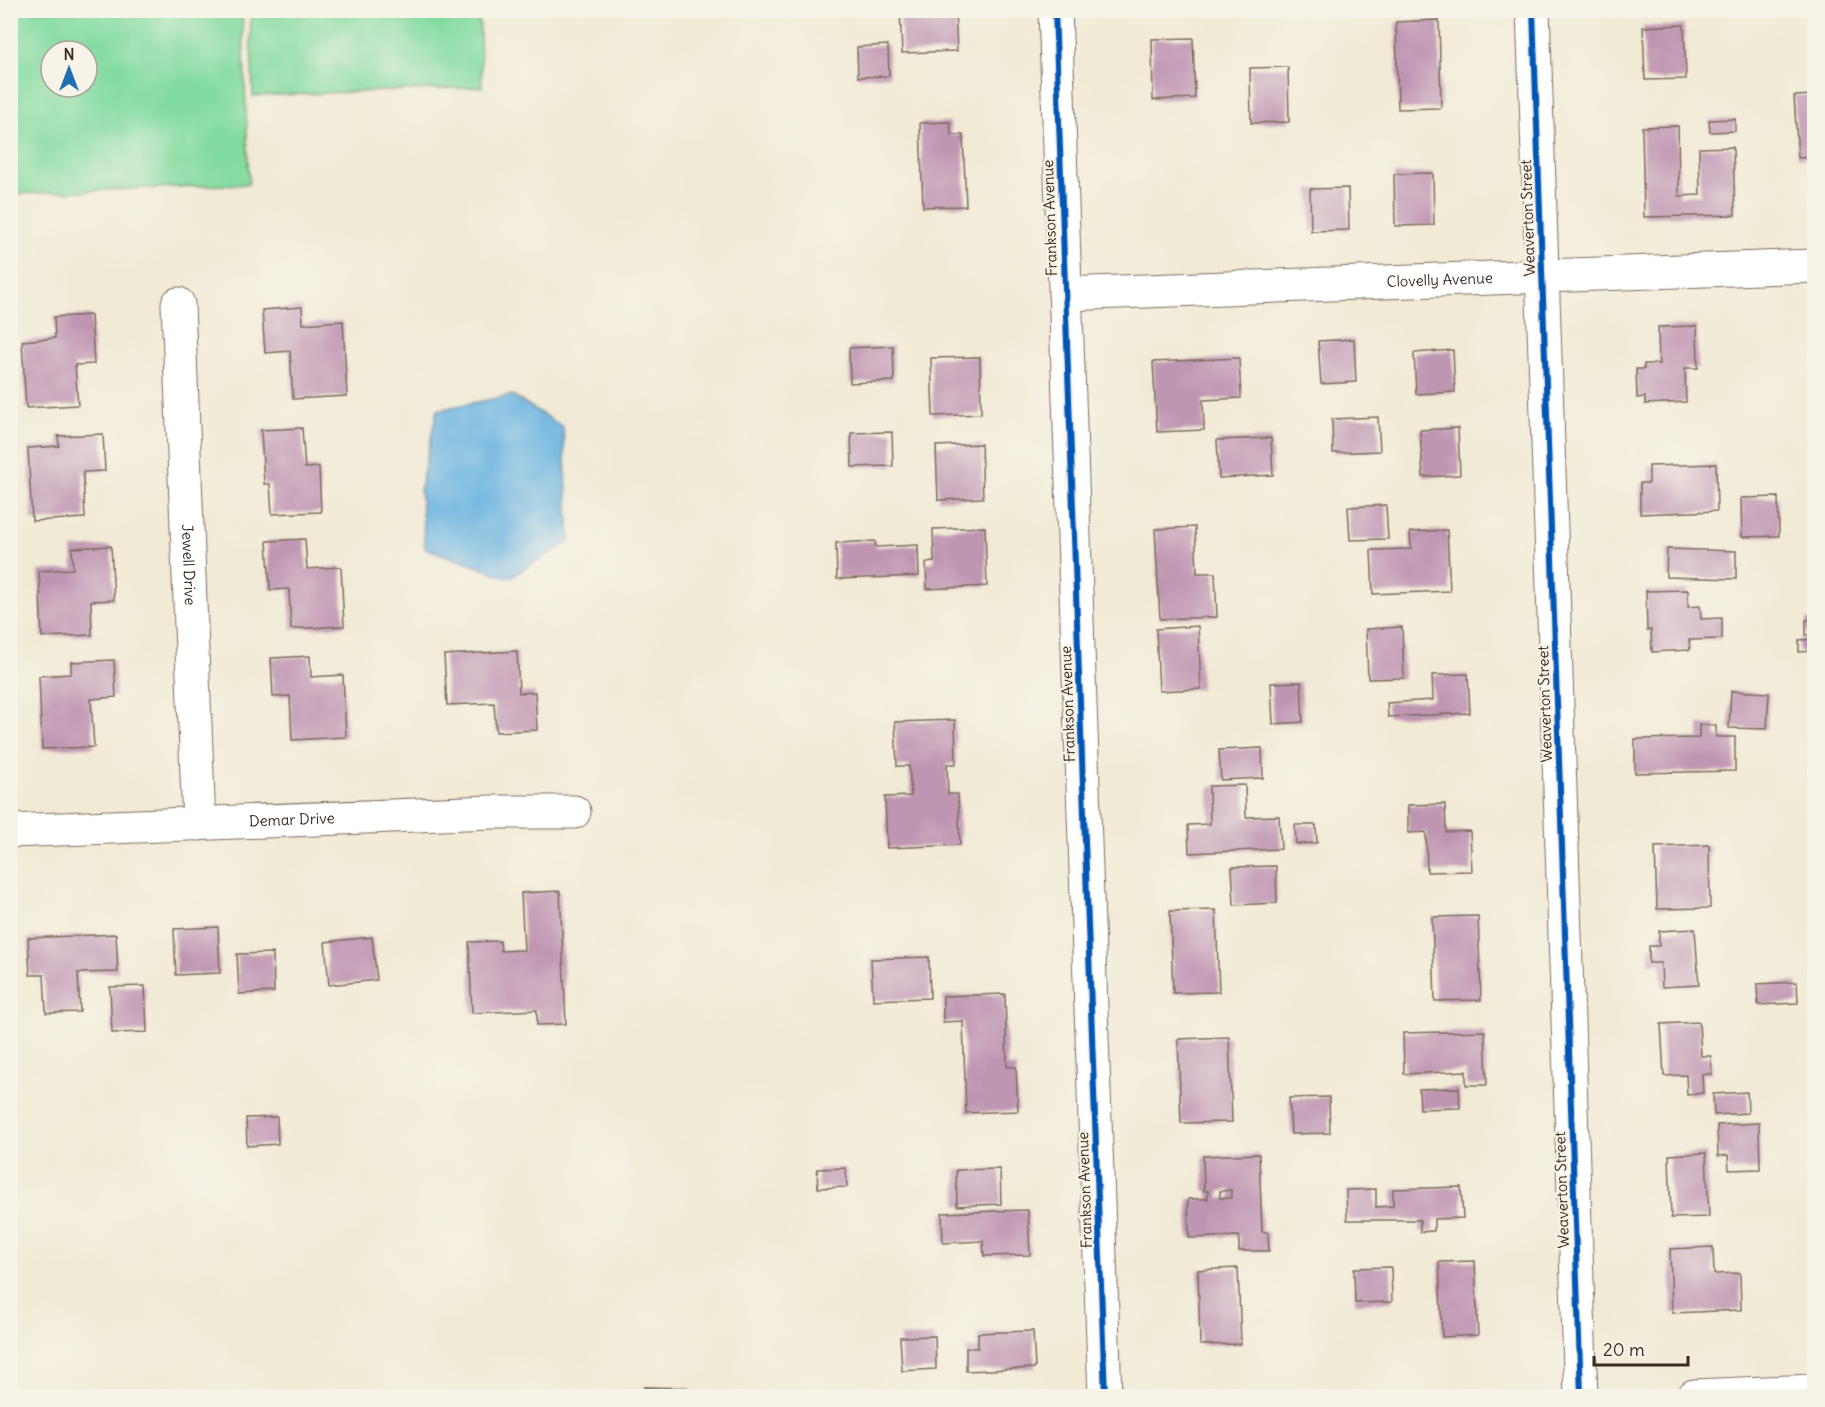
<svg xmlns="http://www.w3.org/2000/svg" width="1825" height="1407" viewBox="0 0 1825 1407" font-family="Delius,sans-serif">
	<rect width="100%" height="100%" fill="#f7f3e8"/>
	<filter id="ink" filterUnits="userSpaceOnUse"><feTurbulence type="fractalNoise" baseFrequency=".0167" numOctaves="2"/><feDisplacementMap in="SourceGraphic" scale="12" xChannelSelector="R" yChannelSelector="G"/><feConvolveMatrix kernelMatrix="1 2 1 2 8 2 1 2 1" color-interpolation-filters="sRGB"/></filter>
	<filter id="wash" filterUnits="userSpaceOnUse"><feTurbulence type="fractalNoise" baseFrequency=".008" numOctaves="4" result="noise"/><feDisplacementMap in="SourceGraphic" scale="24" xChannelSelector="R" yChannelSelector="G"/><feGaussianBlur stdDeviation="1.35" result="paint"/><feColorMatrix in="noise" values="0 0 0 0 0 0 0 0 0 0 0 0 0 0 0 0 0 1.4 0 .05"/><feComposite in="paint" operator="in"/></filter>
	<g filter="url(#wash)">
		<rect width="100%" height="100%" fill="#f1ead5"/>
		<g fill="#82dba0" stroke="#5e825f" stroke-width="1.5" fill-rule="evenodd">
			<path d="M10 11H242L249 184 11 194ZM51 51H87V87H51Z"/>
			<polygon points="250,11 479,11 482,87 253,96"/>
		</g>
		<polygon fill="#67b2e0" stroke="#516e7f" stroke-width="1.5" points="512,395 563,427 570,541 509,578 425,548 420,489 437,410"/>
		<g id="blocks">
			<g fill="#bf96b2" fill-rule="evenodd">
				<polygon points="900,10 955,10 957,51 902,53"/>
				<polygon points="1439,20 1441,108 1398,109 1396,22"/>
				<polygon points="1684,25 1686,79 1645,80 1643,27"/>
				<polygon points="1193,38 1195,98 1153,100 1152,39"/>
				<polygon points="888,45 889,76 858,77 857,47"/>
				<polygon points="1288,67 1289,122 1251,123 1250,68"/>
				<polygon points="1814,95 1814,157 1798,158 1794,96"/>
				<polygon points="1735,119 1735,131 1710,132 1709,120"/>
				<polygon points="950,122 951,135 963,135 966,206 923,207 920,123"/>
				<polygon points="1678,126 1679,196 1700,195 1699,148 1733,147 1735,215 1644,217 1642,127"/>
				<polygon points="1433,173 1434,225 1395,226 1394,174"/>
				<polygon points="1348,188 1349,230 1311,231 1310,189"/>
				<polygon points="302,307 303,324 343,321 347,396 293,399 290,351 265,353 262,310"/>
				<polygon points="91,315 94,364 75,365 78,405 26,408 22,341 55,338 54,317"/>
				<polygon points="1697,326 1698,368 1685,368 1686,402 1645,404 1645,397 1637,398 1636,369 1644,369 1644,364 1659,364 1658,327"/>
				<polygon points="1354,339 1356,382 1321,384 1318,341"/>
				<polygon points="893,346 894,381 850,383 849,348"/>
				<polygon points="1453,350 1455,392 1416,394 1414,353"/>
				<polygon points="980,357 981,414 933,416 931,358"/>
				<polygon points="1239,358 1241,398 1203,400 1204,430 1157,432 1153,362"/>
				<polygon points="1378,417 1380,451 1333,453 1332,419"/>
				<polygon points="302,428 305,468 319,467 321,512 272,514 270,484 264,484 261,430"/>
				<polygon points="1458,428 1460,475 1423,477 1420,430"/>
				<polygon points="892,432 893,466 852,467 851,433"/>
				<polygon points="103,434 105,471 83,472 85,518 32,521 28,448 59,446 58,436"/>
				<polygon points="1271,438 1273,475 1219,478 1217,440"/>
				<polygon points="981,444 983,498 938,500 936,446"/>
				<polygon points="1716,464 1717,511 1640,514 1640,483 1649,483 1649,466"/>
				<polygon points="1778,497 1779,536 1742,537 1741,498"/>
				<polygon points="1386,505 1388,539 1350,540 1348,507"/>
				<polygon points="985,527 987,586 927,589 926,563 934,562 933,529"/>
				<polygon points="1195,527 1197,573 1215,573 1217,617 1160,619 1155,529"/>
				<polygon points="1447,530 1450,591 1373,594 1371,550 1411,549 1410,532"/>
				<polygon points="305,539 307,569 341,567 344,626 291,629 289,589 270,590 267,541"/>
				<polygon points="875,541 876,547 918,545 919,576 837,579 836,543"/>
				<polygon points="111,546 114,600 91,601 92,635 42,637 39,571 73,569 72,548"/>
				<polygon points="1667,549 1736,551 1736,579 1666,577"/>
				<polygon points="1688,590 1688,607 1700,606 1701,619 1722,618 1722,639 1689,640 1690,650 1652,652 1651,630 1647,631 1646,591"/>
				<polygon points="1814,619 1814,635 1806,635 1806,620"/>
				<polygon points="1198,626 1201,689 1159,691 1156,629"/>
				<polygon points="1402,627 1404,678 1368,679 1366,629"/>
				<polygon points="1814,639 1814,651 1799,652 1799,640"/>
				<polygon points="517,651 519,693 535,692 537,730 496,732 494,703 447,705 444,655"/>
				<polygon points="310,656 311,677 343,675 346,737 292,740 290,696 273,697 271,658"/>
				<polygon points="114,660 116,697 91,699 94,747 42,749 39,676 71,674 71,662"/>
				<polygon points="1468,674 1470,713 1388,717 1387,703 1433,700 1432,675"/>
				<polygon points="1301,682 1303,722 1273,724 1271,683"/>
				<polygon points="1731,691 1769,693 1767,729 1729,728"/>
				<polygon points="955,720 956,764 947,764 948,794 958,794 960,845 887,848 885,797 911,796 909,766 897,766 895,722"/>
				<polygon points="1699,725 1716,725 1716,737 1735,737 1735,771 1635,773 1635,739 1699,738"/>
				<polygon points="1262,748 1263,778 1221,780 1219,750"/>
				<polygon points="1245,785 1246,817 1279,816 1281,849 1189,853 1188,825 1210,824 1209,786"/>
				<polygon points="1445,804 1446,832 1470,831 1472,871 1427,872 1426,832 1408,833 1408,805"/>
				<polygon points="1295,825 1316,825 1317,843 1296,844"/>
				<polygon points="1709,845 1710,908 1657,909 1655,847"/>
				<polygon points="1276,866 1277,903 1234,905 1232,867"/>
				<polygon points="560,891 566,1024 537,1025 537,1010 472,1013 469,942 500,941 501,951 524,950 521,893"/>
				<polygon points="1216,910 1219,992 1173,993 1170,911"/>
				<polygon points="1478,916 1481,1000 1435,1001 1432,917"/>
				<polygon points="218,927 220,973 176,975 174,929"/>
				<polygon points="1695,929 1699,985 1662,987 1661,963 1649,963 1649,946 1659,946 1659,931"/>
				<polygon points="116,934 118,972 78,973 80,1012 46,1013 44,975 30,975 28,938"/>
				<polygon points="372,937 377,980 329,985 325,942"/>
				<polygon points="273,953 274,992 239,994 237,954"/>
				<polygon points="929,957 930,998 873,1000 871,959"/>
				<polygon points="1797,982 1798,1003 1758,1005 1757,984"/>
				<polygon points="145,986 147,1032 112,1033 110,987"/>
				<polygon points="1005,994 1007,1067 1016,1067 1018,1111 966,1113 963,1021 943,1022 943,996"/>
				<polygon points="1699,1022 1701,1056 1711,1056 1712,1074 1702,1074 1703,1093 1687,1095 1686,1075 1664,1076 1661,1024"/>
				<polygon points="1485,1031 1487,1085 1466,1085 1466,1071 1404,1074 1403,1033"/>
				<polygon points="1229,1037 1232,1122 1181,1123 1178,1039"/>
				<polygon points="1459,1088 1460,1108 1420,1109 1419,1089"/>
				<polygon points="1747,1092 1748,1113 1714,1115 1713,1094"/>
				<polygon points="1329,1097 1330,1133 1291,1134 1289,1098"/>
				<polygon points="277,1117 278,1144 247,1146 246,1118"/>
				<polygon points="1759,1123 1760,1169 1729,1170 1728,1155 1718,1156 1717,1125"/>
				<polygon points="1706,1153 1709,1217 1671,1218 1669,1155"/>
				<path d="M1259 1154 1262 1232H1268L1269 1251H1239V1236L1189 1238 1188 1199H1208V1191H1204L1203 1156ZM1231 1190V1198H1220V1191Z"/>
				<polygon points="846,1168 847,1187 818,1188 817,1169"/>
				<polygon points="1000,1169 1001,1204 957,1206 956,1170"/>
				<polygon points="1461,1187 1463,1218 1434,1219 1434,1231 1420,1232 1420,1220 1347,1220 1346,1190 1376,1189 1376,1207 1393,1206 1393,1189"/>
				<polygon points="1028,1210 1030,1255 984,1256 983,1241 943,1243 942,1213"/>
				<polygon points="1713,1247 1714,1274 1740,1273 1741,1310 1672,1313 1670,1249"/>
				<polygon points="1475,1261 1478,1335 1442,1337 1439,1262"/>
				<polygon points="1391,1267 1392,1302 1355,1303 1354,1268"/>
				<polygon points="1238,1268 1241,1344 1200,1345 1198,1270"/>
				<polygon points="1033,1331 1035,1368 966,1371 966,1348 978,1348 978,1333"/>
				<polygon points="935,1336 936,1369 902,1371 900,1337"/>
				<polygon points="644,1387 690,1388 689,1396 644,1396"/>
			</g>
		</g>
	</g>
	<g filter="url(#ink)">
		<use href="#blocks" fill-opacity="0" stroke="#7b6d5e" stroke-width="1.5"/>
		<g fill="none" stroke-linecap="round" stroke-linejoin="round">
			<defs>
				<g id="minor">
					<polyline points="1055,10 1105,1396"/>
					<polyline points="1533,10 1581,1396"/>
					<path id="s1" d="M1065 294 1814 266"/>
					<path id="s2" d="M178 304 199 824"/>
					<path id="s3" d="M10 831 491 812H574"/>
					<polyline points="1694,1396 1814,1391"/>
				</g>
			</defs>
			<use href="#minor" stroke="#7b6d5e" stroke-width="35"/>
			<use href="#minor" stroke="#fff" stroke-width="33"/>
			<defs>
				<g id="cycleway">
					<polyline points="1055,10 1105,1396"/>
					<polyline points="1533,10 1581,1396"/>
				</g>
			</defs>
			<use href="#cycleway" stroke="#f7f3e8" stroke-width="10"/>
			<use href="#cycleway" stroke="#0057b8" stroke-width="6"/>
		</g>
	</g>
	<g text-anchor="middle" stroke-width="4.5" stroke-linejoin="round" paint-order="stroke">
		<g font-size="15" fill="#3b2a1e" stroke="#f7f3e8">
			<text transform="translate(1050 218) rotate(-92)" y="5">Frankson Avenue</text>
			<text transform="translate(1528 218) rotate(-92)" y="5">Weaverton Street</text>
			<text dy="5" stroke="none"><textPath href="#s1" startOffset="375">Clovelly Avenue</textPath></text>
			<text dy="5" stroke="none"><textPath href="#s2" startOffset="261">Jewell Drive</textPath></text>
			<text transform="translate(1068 704) rotate(-92)" y="5">Frankson Avenue</text>
			<text transform="translate(1545 704) rotate(-92)" y="5">Weaverton Street</text>
			<text dy="5" stroke="none"><textPath href="#s3" startOffset="282">Demar Drive</textPath></text>
			<text transform="translate(1085 1190) rotate(-92)" y="5">Frankson Avenue</text>
			<text transform="translate(1562 1190) rotate(-92)" y="5">Weaverton Street</text>
		</g>
	</g>
	<rect width="1825" height="1407" fill="none" stroke="#f7f3e8" stroke-width="36"/>
	<g transform="translate(69 69)"><circle r="28" fill="#f7f3e8" stroke="#aca397" stroke-width="1.5"/>
	<path d="M0-4.5L10 22L0 15L-10 22Z" fill="#1f6fb2"/>
	<text y="-9" font-size="16" font-weight="bold" text-anchor="middle" fill="#3b2a1e">N</text>
	</g>
	<path d="M1594 1356v9h94v-9" fill="none" stroke="#3b2a1e" stroke-width="3"/>
	<text x="1603" y="1356" font-size="18" fill="#3b2a1e" stroke="#f7f3e8" stroke-width="4.5" paint-order="stroke">20 m</text>
</svg>
